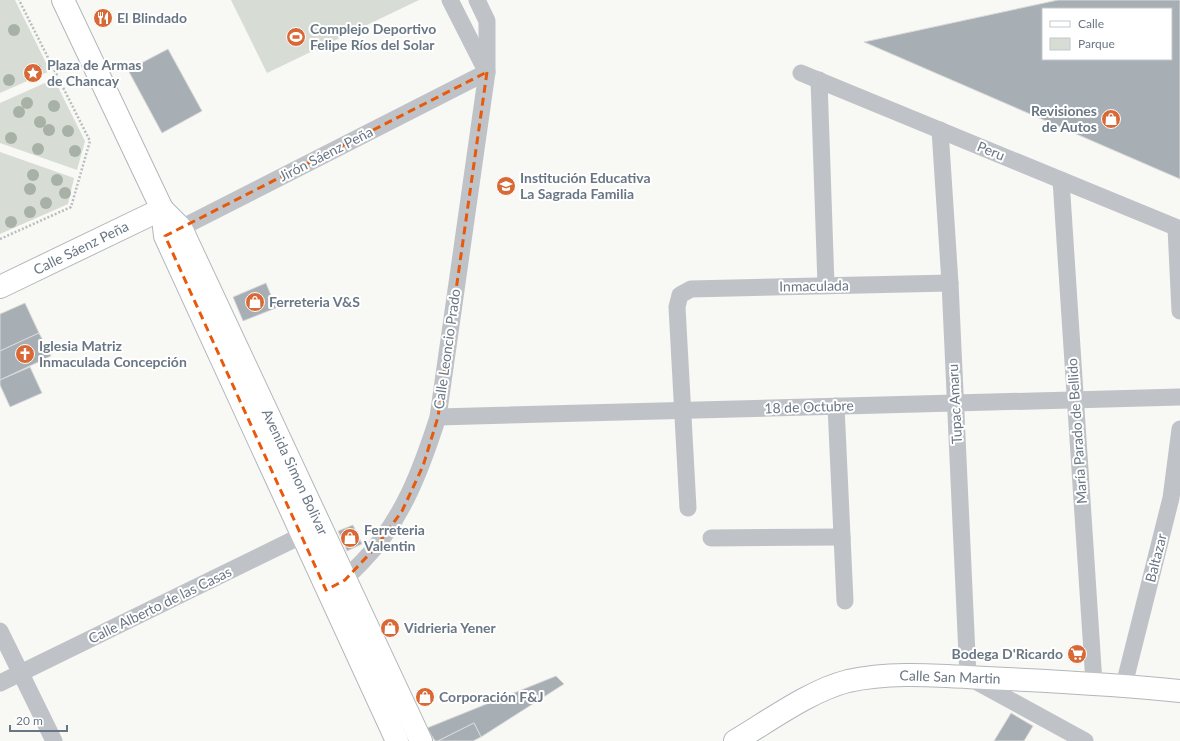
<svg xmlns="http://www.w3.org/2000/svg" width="1180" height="741" viewBox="0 0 1180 741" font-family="Lato,sans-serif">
	<rect width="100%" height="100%" fill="#f8f8f5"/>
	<g fill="#d7dcd5">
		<polygon points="0,0 15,0 50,71 0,93"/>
		<polygon points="231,0 419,0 267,73"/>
		<polygon points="54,79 85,141 77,170 0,143 0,103"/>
		<polygon points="0,152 74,178 68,204 0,234"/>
	</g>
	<g fill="#a7aeb4" stroke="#d9d9d8" fill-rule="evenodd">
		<path d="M1058 0H1180V179L864 42ZM1043 9H1171V59H1043Z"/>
		<polygon points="168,49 202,111 162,133 128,70"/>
		<polygon points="266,283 276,308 243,321 233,297"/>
		<polygon points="25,303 39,333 0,351 0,314"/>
		<polygon points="39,333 51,356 0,380 0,351"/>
		<polygon points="30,367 42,393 10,407 0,385 0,380"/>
		<polygon points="353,525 362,544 347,551 338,531"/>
		<polygon points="556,676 564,684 481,737 474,723 438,741 435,741 427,728"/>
		<polygon points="1011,713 1033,726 1024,741 994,741"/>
		<polygon points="474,723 481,737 473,741 438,741"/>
	</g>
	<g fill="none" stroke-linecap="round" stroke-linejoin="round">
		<defs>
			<g id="secondary">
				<polyline points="63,0 162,209 165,236 397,741"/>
				<polyline points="162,209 181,228 421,741"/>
				<polyline points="0,287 162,209"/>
				<path d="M735 741C769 721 809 691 848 681 893 671 940 676 986 678 1051 681 1116 684 1180 691"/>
			</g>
		</defs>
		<use href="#secondary" stroke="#b2b7bc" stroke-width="24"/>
		<polyline stroke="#babcbf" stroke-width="2.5" stroke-dasharray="2 2" stroke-linecap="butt" points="0,239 71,207 90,141 19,0"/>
		<g stroke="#bfc3c7" stroke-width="17">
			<polyline points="450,0 485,69"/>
			<polyline points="801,73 1180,229"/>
			<polyline points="819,80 826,285"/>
			<polyline points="940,130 950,283 968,677 1085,741"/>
			<polyline points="1061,180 1094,683"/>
			<polyline points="1176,228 1180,311"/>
			<polyline points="171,233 487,72"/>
			<polyline points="836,406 845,601"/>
			<polyline points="438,417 1180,397"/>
			<polyline points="688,508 677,307 680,295 691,289 950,283"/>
			<polyline points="711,538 842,537"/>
			<path d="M335 585C347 579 354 570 363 561 402 521 421 470 438 417L487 72V21L477 0"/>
			<polyline points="0,631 54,741"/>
			<polyline points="0,683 313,530"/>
			<polyline points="1124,685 1171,498 1180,429"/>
		</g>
		<use href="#secondary" stroke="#fff" stroke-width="22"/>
	</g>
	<g fill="#a8b1a5">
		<circle cx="14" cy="30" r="6"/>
		<circle cx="36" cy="70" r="6"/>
		<circle cx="9" cy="80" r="6"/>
		<circle cx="27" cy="103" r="6"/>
		<circle cx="54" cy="106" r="6"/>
		<circle cx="19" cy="112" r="6"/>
		<circle cx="40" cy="122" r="6"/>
		<circle cx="49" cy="130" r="6"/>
		<circle cx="68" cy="131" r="6"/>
		<circle cx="11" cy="138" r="6"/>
		<circle cx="38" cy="149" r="6"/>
		<circle cx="75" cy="151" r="6"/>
		<circle cx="33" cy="175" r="6"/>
		<circle cx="57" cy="180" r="6"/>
		<circle cx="30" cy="189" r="6"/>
		<circle cx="65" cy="193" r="6"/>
		<circle cx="46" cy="203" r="6"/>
		<circle cx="30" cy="212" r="6"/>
		<circle cx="11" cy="222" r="6"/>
	</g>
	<path fill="none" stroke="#e8590c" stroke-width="3" stroke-dasharray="8 5" stroke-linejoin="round" d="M487 72 438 417 423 466 402 511 375 548 345 580 326 590 165 236Z"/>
	<defs>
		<symbol id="restaurant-disc" viewBox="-11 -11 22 22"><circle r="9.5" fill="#d86835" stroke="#fff"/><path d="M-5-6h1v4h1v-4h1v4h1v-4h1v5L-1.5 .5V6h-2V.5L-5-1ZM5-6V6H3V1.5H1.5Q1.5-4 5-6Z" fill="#fff"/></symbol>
		<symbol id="stadium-disc" viewBox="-11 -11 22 22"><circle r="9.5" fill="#d86835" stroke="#fff"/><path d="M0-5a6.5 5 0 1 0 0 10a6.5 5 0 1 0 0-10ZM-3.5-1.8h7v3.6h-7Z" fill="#fff"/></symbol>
		<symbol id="sight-disc" viewBox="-11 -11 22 22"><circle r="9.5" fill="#d86835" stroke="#fff"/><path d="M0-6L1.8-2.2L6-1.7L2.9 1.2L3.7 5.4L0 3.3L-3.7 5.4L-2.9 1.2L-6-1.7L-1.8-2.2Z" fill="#fff"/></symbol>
		<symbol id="shop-disc" viewBox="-11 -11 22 22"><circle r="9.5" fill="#d86835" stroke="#fff"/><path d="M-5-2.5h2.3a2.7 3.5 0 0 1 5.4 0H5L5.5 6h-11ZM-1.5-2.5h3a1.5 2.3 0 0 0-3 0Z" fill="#fff"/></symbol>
		<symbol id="school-disc" viewBox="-11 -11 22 22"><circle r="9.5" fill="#d86835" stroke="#fff"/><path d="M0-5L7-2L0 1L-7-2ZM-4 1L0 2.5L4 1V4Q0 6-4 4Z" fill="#fff"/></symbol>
		<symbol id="church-disc" viewBox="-11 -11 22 22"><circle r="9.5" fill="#d86835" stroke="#fff"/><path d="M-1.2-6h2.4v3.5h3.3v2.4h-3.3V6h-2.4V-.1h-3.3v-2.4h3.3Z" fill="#fff"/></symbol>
		<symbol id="supermarket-disc" viewBox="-11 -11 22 22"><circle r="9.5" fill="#d86835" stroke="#fff"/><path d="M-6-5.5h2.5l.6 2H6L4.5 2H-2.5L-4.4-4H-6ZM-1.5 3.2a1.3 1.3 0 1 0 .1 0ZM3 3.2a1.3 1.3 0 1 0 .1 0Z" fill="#fff"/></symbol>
	</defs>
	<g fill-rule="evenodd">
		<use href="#restaurant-disc" x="92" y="7" width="22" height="22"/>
		<use href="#stadium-disc" x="285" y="26" width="22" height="22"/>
		<use href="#sight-disc" x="22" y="62" width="22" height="22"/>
		<use href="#shop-disc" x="1100" y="108" width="22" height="22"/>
		<use href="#school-disc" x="495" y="175" width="22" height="22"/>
		<use href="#shop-disc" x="244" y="291" width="22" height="22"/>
		<use href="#church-disc" x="14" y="343" width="22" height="22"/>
		<use href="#shop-disc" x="339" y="527" width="22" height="22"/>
		<use href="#shop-disc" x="379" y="617" width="22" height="22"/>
		<use href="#supermarket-disc" x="1066" y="643" width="22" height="22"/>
		<use href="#shop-disc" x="414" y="686" width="22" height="22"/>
	</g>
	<g text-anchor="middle" stroke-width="4" stroke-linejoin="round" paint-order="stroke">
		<g font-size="14" font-weight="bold" fill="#697684" stroke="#fff" text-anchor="start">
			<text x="117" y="23">El Blindado</text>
			<text x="310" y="34">Complejo Deportivo<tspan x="310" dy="16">Felipe Ríos del Solar</tspan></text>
			<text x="47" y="70">Plaza de Armas<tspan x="47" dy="16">de Chancay</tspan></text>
			<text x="1097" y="116" text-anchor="end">Revisiones<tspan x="1097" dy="16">de Autos</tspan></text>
			<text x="520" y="183">Institución Educativa<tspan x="520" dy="16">La Sagrada Familia</tspan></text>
			<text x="269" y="307">Ferreteria V&amp;S</text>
			<text x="39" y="351">Iglesia Matriz<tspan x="39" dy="16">Inmaculada Concepción</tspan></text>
			<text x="364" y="535">Ferreteria<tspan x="364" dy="16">Valentin</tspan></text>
			<text x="404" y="633">Vidrieria Yener</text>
			<text x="1063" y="659" text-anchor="end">Bodega D'Ricardo</text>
			<text x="439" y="702">Corporación F&amp;J</text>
		</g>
		<g font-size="14" fill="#697684" stroke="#fff">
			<text transform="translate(991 151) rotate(22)" y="5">Peru</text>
			<text transform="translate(326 154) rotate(-27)" y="5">Jirón Sáenz Peña</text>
			<text transform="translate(81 248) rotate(-26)" y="5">Calle Sáenz Peña</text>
			<text transform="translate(814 286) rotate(-1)" y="5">Inmaculada</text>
			<text transform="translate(447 349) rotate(-82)" y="5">Calle Leoncio Prado</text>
			<text transform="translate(955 404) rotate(-93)" y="5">Tupac Amaru</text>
			<text transform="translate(809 407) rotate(-2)" y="5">18 de Octubre</text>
			<text transform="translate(1077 431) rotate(-94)" y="5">María Parado de Bellido</text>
			<text transform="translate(295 472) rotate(65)" y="5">Avenida Simon Bolivar</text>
			<text transform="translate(1156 558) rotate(-76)" y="5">Baltazar</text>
			<text transform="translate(160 605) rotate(-26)" y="5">Calle Alberto de las Casas</text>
			<text transform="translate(950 677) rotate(2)" y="5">Calle San Martin</text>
		</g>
	</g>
	<rect x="1042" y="8" width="130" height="52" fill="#ffffff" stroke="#c3c8ce"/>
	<rect x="1050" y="21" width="20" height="6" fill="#ffffff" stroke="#c3c8ce"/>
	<text x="1078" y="28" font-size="12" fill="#697684">Calle</text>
	<rect x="1050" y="38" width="20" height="12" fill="#d7dcd5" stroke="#c3c8ce"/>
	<text x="1078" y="48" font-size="12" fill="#697684">Parque</text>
	<path d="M10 725v6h57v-6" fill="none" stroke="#697684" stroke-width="2"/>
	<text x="16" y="725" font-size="12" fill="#697684" stroke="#ffffff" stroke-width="3" paint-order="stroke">20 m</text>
</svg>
